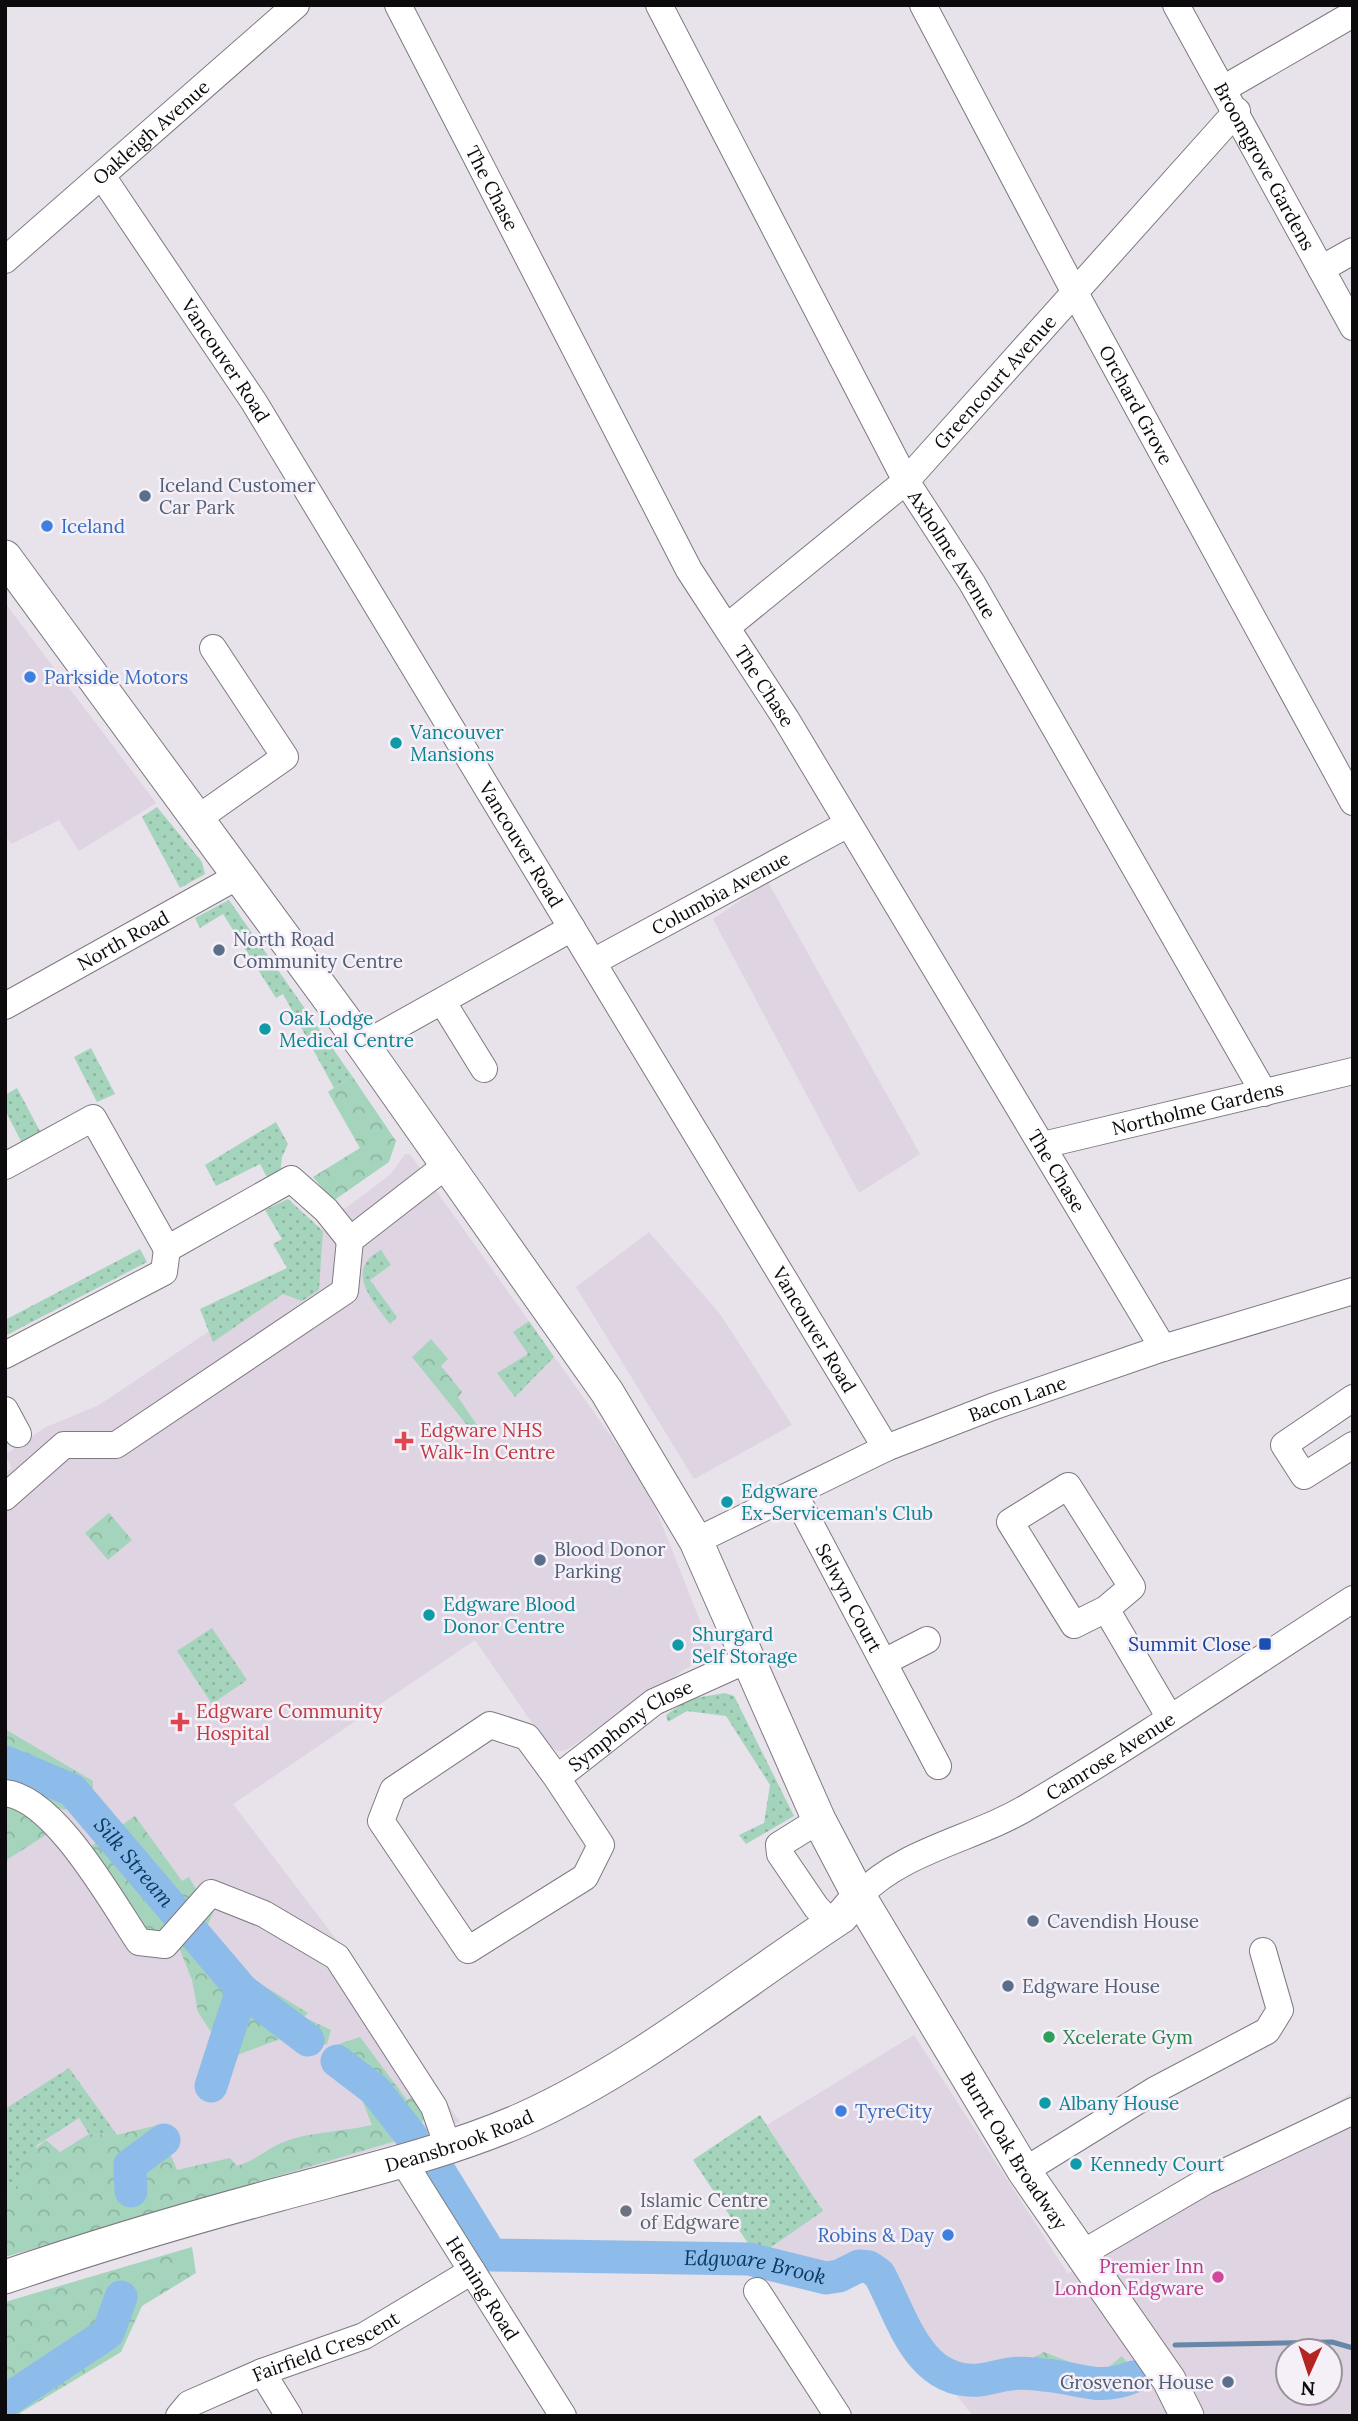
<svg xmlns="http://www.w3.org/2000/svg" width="1358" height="2421" viewBox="0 0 1358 2421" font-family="Lora,serif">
	<defs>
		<pattern id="grass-dots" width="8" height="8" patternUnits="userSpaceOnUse" patternTransform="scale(1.75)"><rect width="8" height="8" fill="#a5d4bc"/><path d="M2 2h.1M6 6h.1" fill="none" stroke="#8db5a0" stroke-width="1.8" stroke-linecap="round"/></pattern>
		<pattern id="forest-crowns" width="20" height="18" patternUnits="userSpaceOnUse" patternTransform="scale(1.75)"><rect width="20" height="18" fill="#a5d4bc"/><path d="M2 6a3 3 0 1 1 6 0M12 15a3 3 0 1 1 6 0" fill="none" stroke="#8db5a0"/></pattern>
	</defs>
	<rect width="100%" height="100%" fill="#e8e2ea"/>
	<g fill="#dfd4e2" fill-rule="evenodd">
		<polygon points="5,603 156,803 79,851 59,820 11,844 5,835"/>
		<polygon points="768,882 920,1154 859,1193 713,919"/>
		<polygon points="405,1154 410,1154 647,1487 712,1651 566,1750 558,1751 548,1746 475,1640 233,1804 336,1939 460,2122 418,2137 5,2257 5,1473 12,1468 5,1455 44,1428 99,1405 321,1256 323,1231 336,1209 346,1208 391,1174"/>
		<polygon points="649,1232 720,1314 792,1425 694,1479 576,1287"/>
		<path d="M914 2035 1068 2274 1353 2092V2416H973L957 2396 882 2263 865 2259 823 2268 757 2257 823 2211 767 2125ZM1288 2351H1330V2393H1288Z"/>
	</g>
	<g fill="url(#grass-dots)">
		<polygon points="157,807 202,862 205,874 180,888 142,817"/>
		<polygon points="229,900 352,1076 334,1088 283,994 276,998 223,914 200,928 195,918"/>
		<polygon points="91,1048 115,1094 97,1102 74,1057"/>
		<polygon points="17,1088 41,1133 22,1143 5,1110 5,1095"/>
		<polygon points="276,1122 288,1144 282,1157 280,1175 269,1181 260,1164 216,1186 205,1165"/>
		<polygon points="288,1199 323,1231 319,1290 302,1301 283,1294 213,1342 200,1309 287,1268 273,1244 282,1239 265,1210"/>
		<polygon points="140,1249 147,1262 5,1336 5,1320"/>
		<path d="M381 1250 391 1265 370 1280 397 1317 390 1324C373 1301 343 1270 381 1250Z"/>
		<polygon points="529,1321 554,1357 515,1397 497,1373 528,1354 513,1332"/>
		<polygon points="212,1628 247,1680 212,1704 177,1651"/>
		<polygon points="725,1693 734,1696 794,1816 746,1844 739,1835 764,1823 770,1785 726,1716 687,1711 668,1722 666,1715 689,1699"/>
		<polygon points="69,2068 117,2135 89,2134 79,2118 37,2145 17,2192 5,2194 5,2109"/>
		<polygon points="760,2115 823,2211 757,2257 693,2160"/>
	</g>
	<g fill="url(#forest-crowns)">
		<polygon points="352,1076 396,1141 389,1162 333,1201 313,1177 360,1148 328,1092"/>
		<polygon points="431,1339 448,1359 441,1366 462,1392 458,1397 483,1434 479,1440 412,1357"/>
		<polygon points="109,1513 132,1540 108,1560 85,1533"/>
		<polygon points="5,1729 93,1781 92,1790 65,1810 5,1792"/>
		<polygon points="5,1802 52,1831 5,1861"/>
		<polygon points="135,1816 182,1881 189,1877 197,1891 166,1933 143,1930 88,1848"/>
		<path d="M216 1905 207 1927 234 1955 230 1965 308 2013 304 2017 331 2030 327 2044C307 2051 298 2050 280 2039L235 2056 211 2094 205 2088 207 2066 217 2041 198 2012 192 1980 176 1940Z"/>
		<path d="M360 2037 407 2100 418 2094 424 2118 416 2135 5 2257V2194L17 2191 22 2160 46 2140 60 2152 89 2134 117 2135 158 2125 177 2170 230 2158 237 2166C257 2160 269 2147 286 2141 314 2131 343 2132 372 2125L356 2085 332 2068 339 2044Z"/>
		<polygon points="192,2247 196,2273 142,2306 121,2352 20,2413 21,2416 6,2416 5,2302"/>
		<polygon points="577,2253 578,2258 724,2253 823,2268 865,2259 882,2263 943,2360 978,2369 1009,2371 1044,2352 1070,2362 1077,2374 1099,2375 1122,2356 1143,2383 1123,2390 1022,2384 986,2389 935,2377 869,2270 834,2286 733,2265 698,2262 622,2270 486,2261 481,2255"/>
	</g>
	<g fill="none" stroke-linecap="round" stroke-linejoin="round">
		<polyline stroke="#6787a8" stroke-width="5" points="1175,2345 1332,2342 1353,2348"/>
		<g stroke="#8ebcea" stroke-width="33">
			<path id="s1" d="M5 1762 72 1790 242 1990 308 2040"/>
			<polyline points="337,2061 375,2090 412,2137"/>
			<polyline points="211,2086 242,1990"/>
			<path id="s2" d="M441 2174 491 2255 749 2259 826 2278 839 2276 859 2266 869 2267 879 2274C902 2316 918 2385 979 2380 990 2379 1000 2375 1011 2374 1021 2372 1033 2374 1043 2375 1080 2377 1096 2392 1133 2377"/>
			<polyline points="131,2191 130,2165 164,2140"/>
			<polyline points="7,2400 108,2333 121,2297"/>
		</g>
		<defs>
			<g id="minor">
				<path id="s3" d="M398 5 689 570 786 719 1163 1348"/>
				<path id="s4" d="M659 5 906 481 972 583 1264 1093"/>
				<path id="s5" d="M923 5 1074 291 1353 802"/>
				<path id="s6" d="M1176 5 1353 327"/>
				<polyline points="1223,89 1353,14"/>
				<path id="s7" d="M102 176 254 402 886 1448"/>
				<path id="s8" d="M5 260 296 5"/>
				<polyline points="1321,269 1353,251"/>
				<path id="s9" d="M727 627 906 481 1237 111"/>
				<polyline points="197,819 285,757 213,648"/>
				<path id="s10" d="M593 962 848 824"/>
				<polyline points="442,1001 484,1069"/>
				<path id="s11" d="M5 1006 240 875"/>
				<polyline points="363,1045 572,928"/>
				<path id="s12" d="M1043 1145 1353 1071"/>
				<polyline points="5,1166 93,1118 167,1249"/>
				<polyline points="5,1355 164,1272 167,1249 291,1179 326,1210 350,1240"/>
				<polyline points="1353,1398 1284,1445 1304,1476 1353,1445"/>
				<polyline points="5,1410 18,1434"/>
				<path id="s13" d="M795 1495 938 1766"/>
				<polyline points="5,1497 64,1445 116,1445 345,1291 350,1240 448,1164"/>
				<path id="s14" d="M696 1541 886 1448 992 1407 1163 1348 1353 1291"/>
				<polyline points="1106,1609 1074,1625 1010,1522 1068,1486 1132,1587 1106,1609 1170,1718"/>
				<polyline points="884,1662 927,1640"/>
				<path id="s15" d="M557 1778 527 1737 490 1725 393 1790 381 1821 468 1950 585 1877 601 1845 557 1778 654 1702 747 1660"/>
				<path d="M5 1793C55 1798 112 1902 139 1942L165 1945 211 1893 264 1914 337 1957 434 2107 448 2147"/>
				<polyline points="819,1820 779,1845 780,1854 816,1907 831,1923"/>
				<path id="s16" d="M859 1896C904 1849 976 1839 1031 1805 1141 1740 1246 1668 1353 1599"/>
				<path id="s17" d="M403 2161 563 2416"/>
				<polyline points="1024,2171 1155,2090 1267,2031 1280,2010 1263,1951"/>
				<polyline points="1081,2254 1206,2181 1353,2111"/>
				<polyline points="757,2291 838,2416"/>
				<polyline points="262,2372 289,2416"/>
				<path id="s18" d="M179 2416 189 2404 262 2372 364 2336 472 2271"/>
			</g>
			<g id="major">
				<path id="s19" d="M5 557 363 1045 607 1392 696 1541 819 1820 859 1896 1024 2171 1169 2380 1187 2416"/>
				<path id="s20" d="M5 2277C96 2246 187 2219 280 2194 361 2172 445 2153 523 2119 638 2067 736 1986 841 1917L859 1896"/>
			</g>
		</defs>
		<use href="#minor" stroke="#7e7980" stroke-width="28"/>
		<use href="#major" stroke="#7e7980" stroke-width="35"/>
		<use href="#minor" stroke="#fff" stroke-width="26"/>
		<use href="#major" stroke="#fff" stroke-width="33"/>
	</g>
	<g fill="#5c6f8a" stroke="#f5eff8" stroke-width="2.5">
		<circle cx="145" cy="496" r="7"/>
		<circle cx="219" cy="950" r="7"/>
		<circle cx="540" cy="1560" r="7"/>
		<circle cx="1033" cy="1921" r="7"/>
		<circle cx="1008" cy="1986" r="7"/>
		<circle cx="1228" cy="2382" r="7"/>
	</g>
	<g fill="#3f7fe0" stroke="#f5eff8" stroke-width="2.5">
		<circle cx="47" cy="526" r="7"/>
		<circle cx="30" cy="677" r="7"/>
		<circle cx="841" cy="2111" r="7"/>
		<circle cx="948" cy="2235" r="7"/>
	</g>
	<g fill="#0f9aa8" stroke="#f5eff8" stroke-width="2.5">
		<circle cx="396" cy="743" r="7"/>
		<circle cx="265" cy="1029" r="7"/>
		<circle cx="727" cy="1502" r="7"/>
		<circle cx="429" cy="1615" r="7"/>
		<circle cx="678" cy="1645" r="7"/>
		<circle cx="1045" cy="2103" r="7"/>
		<circle cx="1076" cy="2164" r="7"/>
	</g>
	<g fill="#e0444e" stroke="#f5eff8" stroke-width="2.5">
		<path d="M400.5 1430.5h7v7h7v7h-7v7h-7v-7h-7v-7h7z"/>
		<path d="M176.5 1711.5h7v7h7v7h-7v7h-7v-7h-7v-7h7z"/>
	</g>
	<rect fill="#1a4fb4" stroke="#f5eff8" stroke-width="2.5" x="1258" y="1637" width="14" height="14" rx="3.5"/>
	<circle fill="#2e9e5b" stroke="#f5eff8" stroke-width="2.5" cx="1049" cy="2037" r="7"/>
	<circle fill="#6b7280" stroke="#f5eff8" stroke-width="2.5" cx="626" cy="2211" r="7"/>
	<circle fill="#d1479c" stroke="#f5eff8" stroke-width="2.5" cx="1218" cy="2277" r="7"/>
	<g text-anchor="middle" stroke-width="5" stroke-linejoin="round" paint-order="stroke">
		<g font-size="19" fill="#0c0a0d" stroke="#f5eff8">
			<text dy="7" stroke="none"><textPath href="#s8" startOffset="194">Oakleigh Avenue</textPath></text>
			<text dy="7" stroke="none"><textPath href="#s6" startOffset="184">Broomgrove Gardens</textPath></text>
			<text dy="7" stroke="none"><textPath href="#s3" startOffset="206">The Chase</textPath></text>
			<text dy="7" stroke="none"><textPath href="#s7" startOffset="222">Vancouver Road</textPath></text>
			<text dy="7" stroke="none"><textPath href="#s9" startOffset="364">Greencourt Avenue</textPath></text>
			<text dy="7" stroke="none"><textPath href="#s5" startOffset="453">Orchard Grove</textPath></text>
			<text dy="7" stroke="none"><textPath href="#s4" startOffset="623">Axholme Avenue</textPath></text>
			<text dy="7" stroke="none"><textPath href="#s3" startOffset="774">The Chase</textPath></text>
			<text dy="7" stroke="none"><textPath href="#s7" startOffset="789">Vancouver Road</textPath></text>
			<text dy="7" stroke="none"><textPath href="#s10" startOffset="145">Columbia Avenue</textPath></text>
			<text dy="7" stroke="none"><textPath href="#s11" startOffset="135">North Road</textPath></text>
			<text dy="7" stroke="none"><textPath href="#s12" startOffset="159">Northolme Gardens</textPath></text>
			<text dy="7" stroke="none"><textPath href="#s3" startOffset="1340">The Chase</textPath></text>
			<text dy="7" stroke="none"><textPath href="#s7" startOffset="1356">Vancouver Road</textPath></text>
			<text dy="7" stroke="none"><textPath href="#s14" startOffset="352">Bacon Lane</textPath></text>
			<text dy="7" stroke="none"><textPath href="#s13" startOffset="116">Selwyn Court</textPath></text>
			<text dy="7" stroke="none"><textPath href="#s15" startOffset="740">Symphony Close</textPath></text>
			<text dy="7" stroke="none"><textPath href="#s16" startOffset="289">Camrose Avenue</textPath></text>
			<text dy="7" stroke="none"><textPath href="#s20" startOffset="474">Deansbrook Road</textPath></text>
			<text dy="7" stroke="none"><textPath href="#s19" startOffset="1892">Burnt Oak Broadway</textPath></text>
			<text dy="7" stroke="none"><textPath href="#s17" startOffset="150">Heming Road</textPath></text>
			<text dy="7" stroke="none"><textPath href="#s18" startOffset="164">Fairfield Crescent</textPath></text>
		</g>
		<g font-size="19" fill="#4e5e75" stroke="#f5eff8" text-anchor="start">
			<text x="159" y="492">Iceland Customer<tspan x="159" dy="22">Car Park</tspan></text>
			<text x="233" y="946">North Road<tspan x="233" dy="22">Community Centre</tspan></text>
			<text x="554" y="1556">Blood Donor<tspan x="554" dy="22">Parking</tspan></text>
			<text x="1047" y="1928">Cavendish House</text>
			<text x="1022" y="1993">Edgware House</text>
			<text x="1214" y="2389" text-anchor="end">Grosvenor House</text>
		</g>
		<g font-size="19" fill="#366cbe" stroke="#f5eff8" text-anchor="start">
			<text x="61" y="533">Iceland</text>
			<text x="44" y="684">Parkside Motors</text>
			<text x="855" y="2118">TyreCity</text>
			<text x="934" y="2242" text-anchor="end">Robins &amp; Day</text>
		</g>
		<g font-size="19" fill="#0d838f" stroke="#f5eff8" text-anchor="start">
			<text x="410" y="739">Vancouver<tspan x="410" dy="22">Mansions</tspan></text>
			<text x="279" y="1025">Oak Lodge<tspan x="279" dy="22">Medical Centre</tspan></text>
			<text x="741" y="1498">Edgware<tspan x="741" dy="22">Ex-Serviceman's Club</tspan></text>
			<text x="443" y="1611">Edgware Blood<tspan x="443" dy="22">Donor Centre</tspan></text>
			<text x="692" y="1641">Shurgard<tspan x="692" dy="22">Self Storage</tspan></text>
			<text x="1059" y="2110">Albany House</text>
			<text x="1090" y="2171">Kennedy Court</text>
		</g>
		<g font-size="19" fill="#be3a42" stroke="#f5eff8" text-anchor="start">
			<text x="420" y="1437">Edgware NHS<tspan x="420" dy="22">Walk-In Centre</tspan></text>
			<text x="196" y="1718">Edgware Community<tspan x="196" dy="22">Hospital</tspan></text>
		</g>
		<g font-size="19" fill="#164399" stroke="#f5eff8" text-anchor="end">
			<text x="1251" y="1651">Summit Close</text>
		</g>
		<g font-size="19" fill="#27864d" stroke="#f5eff8" text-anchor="start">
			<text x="1063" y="2044">Xcelerate Gym</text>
		</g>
		<g font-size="19" fill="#5b616d" stroke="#f5eff8" text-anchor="start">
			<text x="640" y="2207">Islamic Centre<tspan x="640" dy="22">of Edgware</tspan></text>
		</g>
		<g font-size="19" fill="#b23c85" stroke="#f5eff8" text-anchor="end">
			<text x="1204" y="2273">Premier Inn<tspan x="1204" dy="22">London Edgware</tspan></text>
		</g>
		<g font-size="21" font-style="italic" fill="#073b65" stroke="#f5eff8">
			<text dy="7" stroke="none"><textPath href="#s1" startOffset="168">Silk Stream</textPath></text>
			<text dy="7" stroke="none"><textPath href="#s2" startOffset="360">Edgware Brook</textPath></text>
		</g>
	</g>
	<rect width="1358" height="2421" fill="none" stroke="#0c0a0d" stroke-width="14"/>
	<g transform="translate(1309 2372) rotate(183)"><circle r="33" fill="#f5eff8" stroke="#98939a" stroke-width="2"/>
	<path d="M0-5L12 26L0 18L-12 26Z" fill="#b42423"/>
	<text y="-10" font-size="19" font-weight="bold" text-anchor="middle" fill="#0c0a0d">N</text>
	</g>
</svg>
